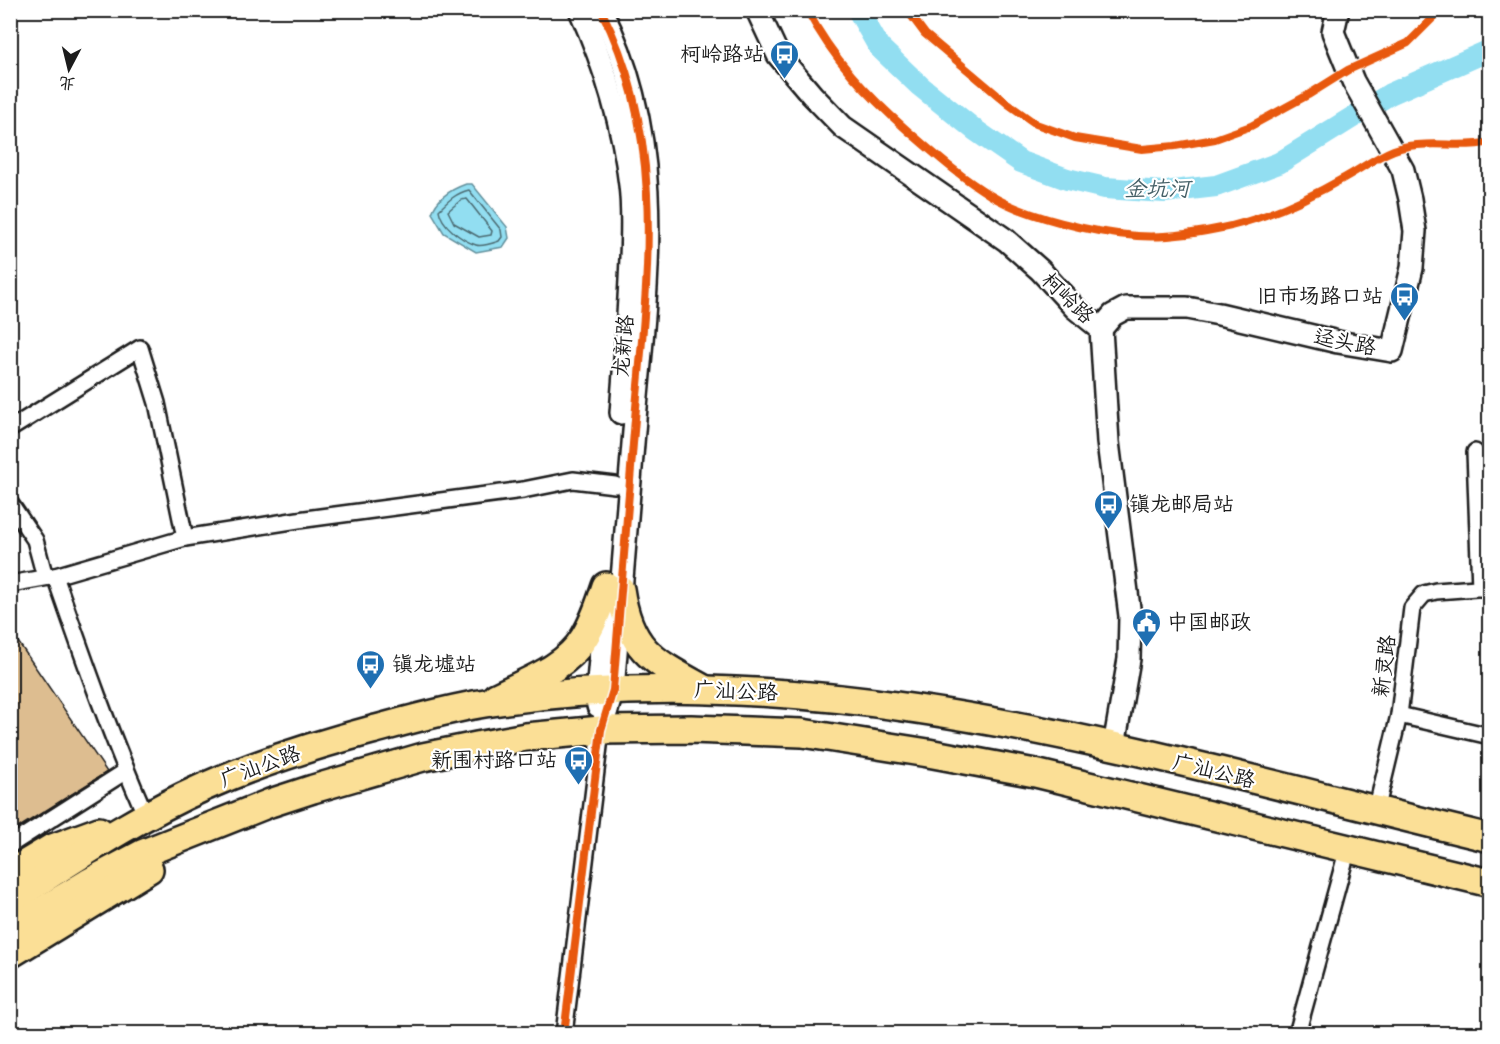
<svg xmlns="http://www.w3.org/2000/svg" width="1500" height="1044" viewBox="0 0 1500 1044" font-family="'Indie Flower','LXGW WenKai TC',sans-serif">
	<rect width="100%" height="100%" fill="#fff"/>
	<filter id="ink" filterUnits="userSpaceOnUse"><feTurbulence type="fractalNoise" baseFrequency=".0167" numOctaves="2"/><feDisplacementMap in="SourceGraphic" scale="12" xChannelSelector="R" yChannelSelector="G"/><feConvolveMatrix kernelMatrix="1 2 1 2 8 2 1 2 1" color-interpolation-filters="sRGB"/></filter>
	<g filter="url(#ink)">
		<path fill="#92def1" stroke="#63909c" stroke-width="1.5" d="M466 184H472L507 227 509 238 503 247 476 252 444 233 432 213C437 198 452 189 466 184Z"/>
		<polygon fill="#0003" points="10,633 114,787 13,851 10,856"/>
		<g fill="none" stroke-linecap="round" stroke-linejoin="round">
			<g stroke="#4b6a71" stroke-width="1.5">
				<path d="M469 190 501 230 502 237 499 241C493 243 482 247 476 245 461 240 441 225 439 210 448 201 456 193 469 190Z"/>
				<polygon points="467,199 492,231 491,235 479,237 454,223 448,211 461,200"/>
			</g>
			<polyline stroke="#92def1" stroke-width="22" points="858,10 879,47 920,86 975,130 1021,162 1067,179 1105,188 1164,192 1216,186 1279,163 1390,94 1490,50"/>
		</g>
		<polygon fill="#ddbd90" stroke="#1c1c1c" stroke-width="1.5" points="10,630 107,772 10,833"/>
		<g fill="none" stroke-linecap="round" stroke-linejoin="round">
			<defs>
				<g id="street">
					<polyline points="10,429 140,348 157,403 185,538"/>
					<polyline points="1475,452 1480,588"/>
					<polyline points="10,503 35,540 45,577"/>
					<polyline points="55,576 185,538 298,520 523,490 573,480 615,485"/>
					<path d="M10 584 55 576C83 657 111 737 146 816"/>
					<polyline points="1399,715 1490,736"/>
					<polyline points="1376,811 1399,715 1412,608 1424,594 1436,591 1490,587"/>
					<polyline points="10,845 126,771"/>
					<polyline points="564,1034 601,730"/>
					<polyline points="1297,1034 1348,848"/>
				</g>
				<g id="secondary">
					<path d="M580 10C605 66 623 125 630 185 633 209 632 234 631 258 629 310 625 361 621 413"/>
					<polyline points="757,10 778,55 812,95 843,127 1006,240 1040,270 1075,308 1101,329 1108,442 1130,616 1129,659 1114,746"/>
					<polyline points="1101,329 1113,315 1126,308 1187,308 1219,314 1338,342 1392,351 1412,268 1415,231 1410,199 1403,170 1353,81 1333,32 1338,10"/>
					<polyline points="598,706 597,692 605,605"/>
					<path d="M601 730 613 690C620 600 627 510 635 419 647 279 668 141 601 10"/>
				</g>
				<g id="highway">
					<path d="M620 589C629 650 653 661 702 688"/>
					<path d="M496 697C527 681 565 669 584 638 594 622 600 604 606 586"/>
					<polyline points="10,873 50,849 99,831"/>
					<path d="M10 900C73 860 136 817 204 787 258 763 315 745 372 730 409 720 447 709 485 703 830 651 1158 759 1490 838"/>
					<polyline points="10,930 88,883 144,853 270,803 313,789 423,757 477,746 526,737 601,730 691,729 802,733 928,753 1035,773 1490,883"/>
					<polyline points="10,954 149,869"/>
				</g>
			</defs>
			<use href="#street" stroke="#1c1c1c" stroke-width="20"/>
			<use href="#secondary" stroke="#1c1c1c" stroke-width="26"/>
			<use href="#highway" stroke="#1c1c1c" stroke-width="32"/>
			<use href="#street" stroke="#fff" stroke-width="15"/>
			<use href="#secondary" stroke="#fff" stroke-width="21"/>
			<use href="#highway" stroke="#fbdf96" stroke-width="27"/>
			<defs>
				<g id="cycleway">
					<path d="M807 10C833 59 866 94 908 131 934 153 960 177 990 195 1026 217 1094 233 1137 236 1165 238 1204 232 1231 226 1270 216 1309 198 1344 178 1363 168 1382 152 1404 147 1432 140 1462 149 1490 142"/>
					<polyline points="907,10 925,34 1008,104 1036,124 1075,138 1142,149 1175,146 1215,139 1251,126 1308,95 1348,70 1408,43 1441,10"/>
					<path d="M564 1034 601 730 613 690C620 600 627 510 635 419 647 279 668 141 601 10"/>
				</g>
			</defs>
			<use href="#cycleway" stroke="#fff" stroke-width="11"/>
			<use href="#cycleway" stroke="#e8590c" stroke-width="8"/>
		</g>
	</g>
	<defs>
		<symbol id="bus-pin" viewBox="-11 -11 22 30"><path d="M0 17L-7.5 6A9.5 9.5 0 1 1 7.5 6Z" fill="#1f6fb2" stroke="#fff"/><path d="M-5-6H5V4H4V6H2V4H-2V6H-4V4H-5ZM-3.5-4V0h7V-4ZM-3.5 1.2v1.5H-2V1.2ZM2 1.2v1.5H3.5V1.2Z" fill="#fff"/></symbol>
		<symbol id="civic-pin" viewBox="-11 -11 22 30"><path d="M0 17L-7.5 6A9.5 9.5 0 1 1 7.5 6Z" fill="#1f6fb2" stroke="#fff"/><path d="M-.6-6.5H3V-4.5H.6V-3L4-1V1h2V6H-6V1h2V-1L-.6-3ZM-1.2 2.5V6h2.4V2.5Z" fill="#fff"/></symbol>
	</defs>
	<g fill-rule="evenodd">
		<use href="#bus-pin" x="768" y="38" width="33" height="45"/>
		<use href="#bus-pin" x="1388" y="280" width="33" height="45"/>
		<use href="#bus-pin" x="1092" y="488" width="33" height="45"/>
		<use href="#civic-pin" x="1130" y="606" width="33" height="45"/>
		<use href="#bus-pin" x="354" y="648" width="33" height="45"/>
		<use href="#bus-pin" x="562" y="744" width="33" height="45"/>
	</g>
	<g text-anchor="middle" stroke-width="4.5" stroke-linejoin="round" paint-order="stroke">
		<g font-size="21" fill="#1c1c1c" stroke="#fff" text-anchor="end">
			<text x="764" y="61">柯岭路站</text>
			<text x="1383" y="303">旧市场路口站</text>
			<text x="1129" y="511" text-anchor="start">镇龙邮局站</text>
			<text x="1167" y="629" text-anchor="start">中国邮政</text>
			<text x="392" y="671" text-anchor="start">镇龙墟站</text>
			<text x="557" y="767">新围村路口站</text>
		</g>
		<g font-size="21" fill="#1c1c1c" stroke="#fff">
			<text transform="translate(1068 298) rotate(44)" y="7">柯岭路</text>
			<text transform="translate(1345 342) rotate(11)" y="7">迳头路</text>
			<text transform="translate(623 346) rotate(-85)" y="7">龙新路</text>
			<text transform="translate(1384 666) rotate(-83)" y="7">新灵路</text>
			<text transform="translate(736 691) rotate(2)" y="7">广汕公路</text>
			<text transform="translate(260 766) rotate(-20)" y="7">广汕公路</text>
			<text transform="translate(1214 771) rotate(14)" y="7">广汕公路</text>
		</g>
		<g font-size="22" font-style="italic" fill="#456067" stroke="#fff">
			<text x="1157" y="196">金坑河</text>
		</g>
	</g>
	<rect width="1500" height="1044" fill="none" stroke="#fff" stroke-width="36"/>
	<rect x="18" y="18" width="1464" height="1008" fill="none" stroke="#1c1c1c" stroke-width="2" filter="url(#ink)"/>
	<g transform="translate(69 69) rotate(187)" stroke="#ffffff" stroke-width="4.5" paint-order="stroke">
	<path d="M0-4.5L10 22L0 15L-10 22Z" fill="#1c1c1c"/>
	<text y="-9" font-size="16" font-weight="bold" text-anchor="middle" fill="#1c1c1c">北</text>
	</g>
</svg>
